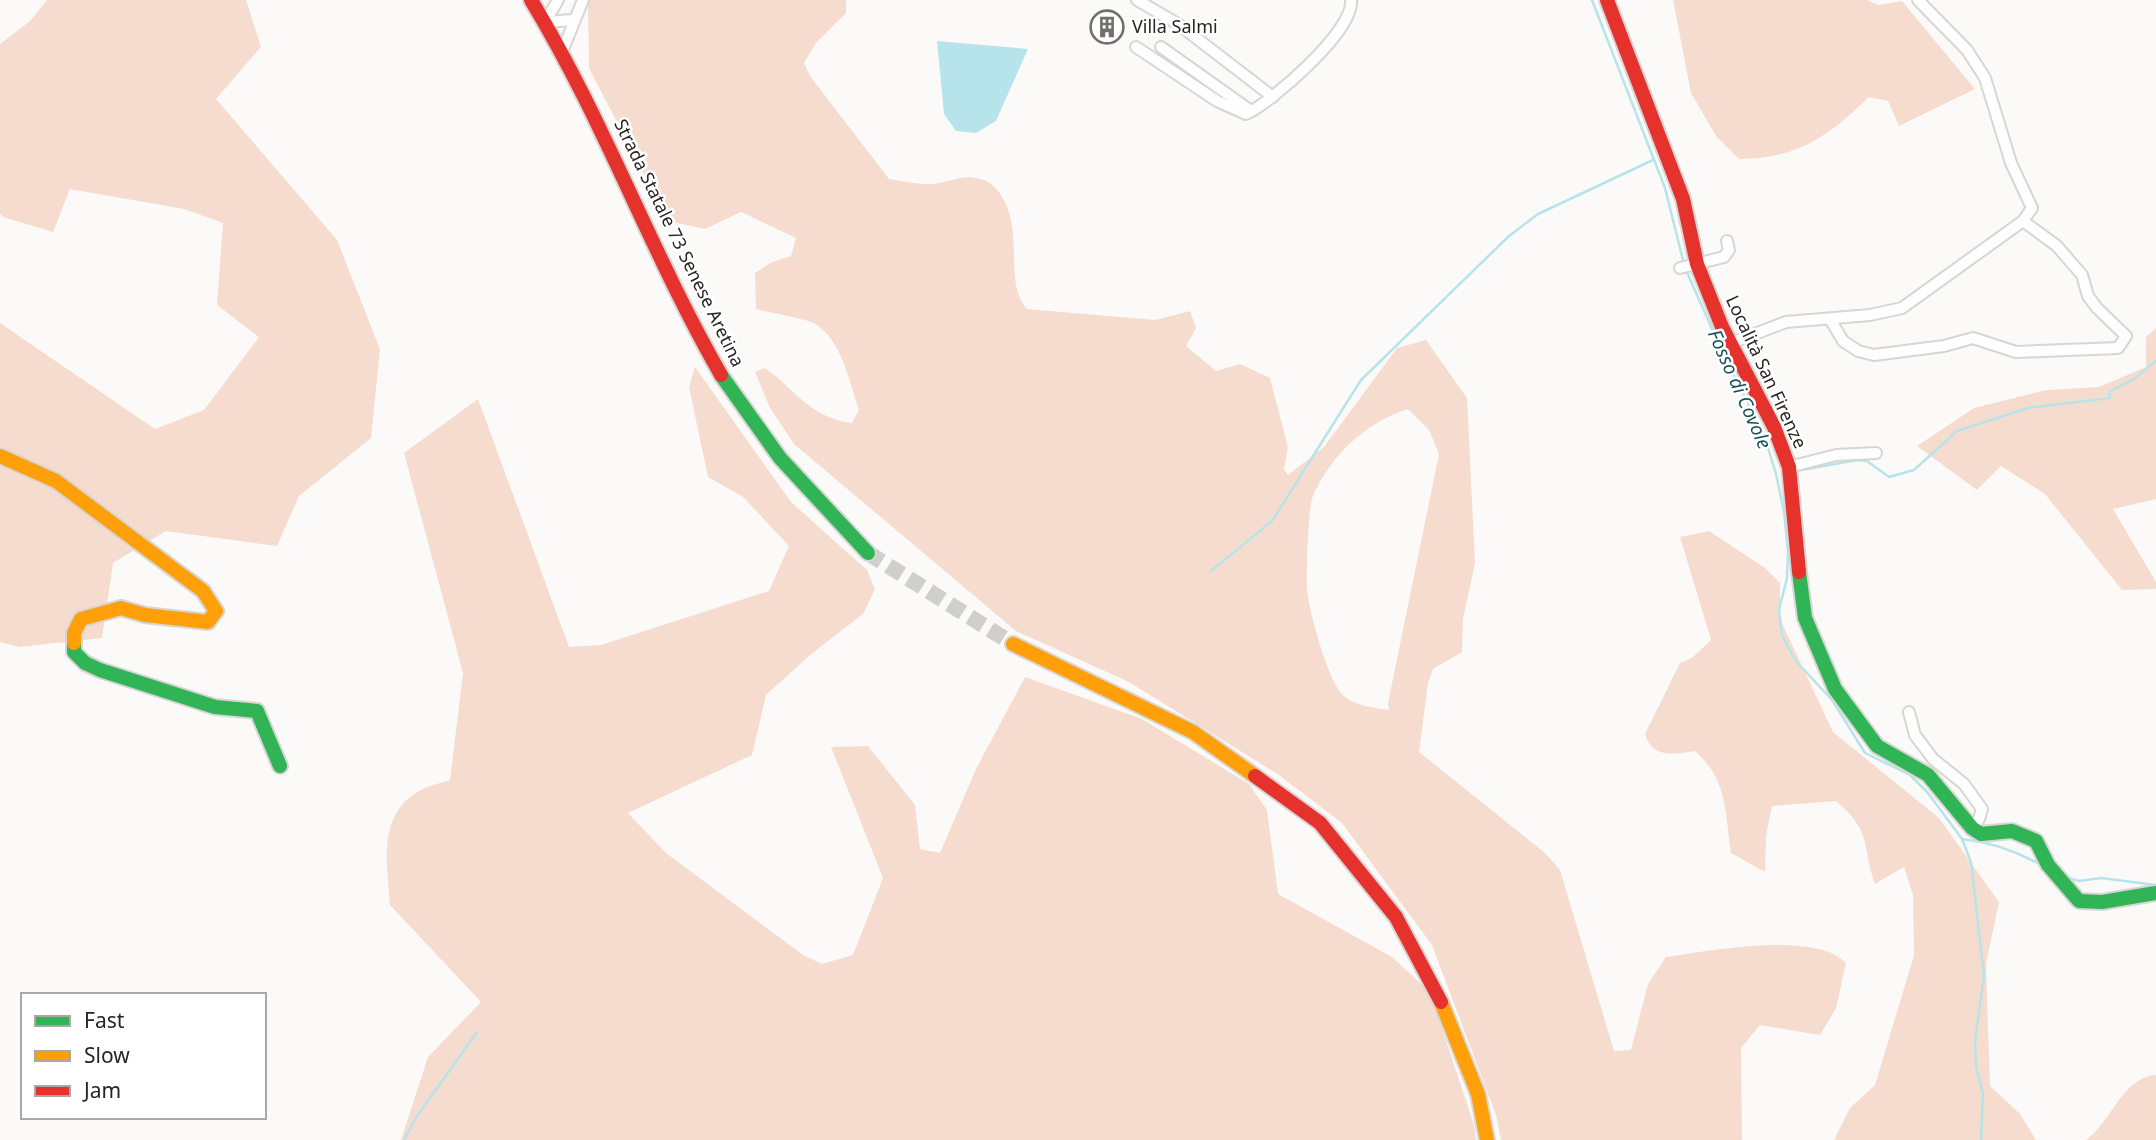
<svg xmlns="http://www.w3.org/2000/svg" width="2156" height="1140" viewBox="0 0 2156 1140" font-family="'Noto Sans',sans-serif">
	<rect width="100%" height="100%" fill="#fcfaf8"/>
	<g fill="#f6dcce" fill-rule="evenodd">
		<polygon points="47,0 246,0 261,47 216,99 337,240 380,349 371,438 299,496 277,546 166,531 113,563 102,638 19,647 0,642 0,323 155,429 204,410 259,337 217,305 223,223 184,209 70,189 53,232 3,217 0,213 0,44 30,21"/>
		<path d="M588 0H846V13L816 43 804 63 810 76 889 179C901 181 915 184 927 184 946 185 961 173 980 179 990 181 995 187 1001 195 1025 232 1003 283 1027 309L1155 320 1190 311 1196 328 1186 346 1216 371 1240 364 1270 378 1288 447 1284 469 1288 475 1324 447 1397 348 1426 340 1467 398 1475 563 1463 619 1462 652 1433 669 1428 683 1419 752 1545 853 1560 870 1614 1051 1631 1050 1648 984 1666 957C1707 951 1816 930 1846 963L1836 1008 1820 1035 1760 1025 1741 1048 1742 1140H1501L1496 1115 1432 945 1342 823 1279 775 1129 682 1016 631 794 444 770 408 755 372 765 368C797 391 809 417 852 423L859 410C849 381 842 340 814 323 810 320 767 312 756 309L755 273 772 262 791 256 796 238 741 212 705 229 668 221 589 68ZM1408 409 1429 430 1439 454 1388 703 1389 710C1375 708 1355 706 1344 696 1328 682 1310 613 1307 591 1306 577 1308 507 1313 496 1332 454 1365 423 1408 409Z"/>
		<path d="M1673 0H1867L1879 5 1902 1 1975 89 1899 126 1888 101 1869 97C1829 136 1797 159 1739 159L1716 136 1691 93Z"/>
		<polygon points="2156,328 2156,499 2113,509 2156,582 2156,589 2122,590 2045,494 2001,466 1977,490 1917,446 1974,408 2046,390 2099,387 2146,367 2146,337"/>
		<path d="M695 367 791 502 867 570 875 589 863 614 810 655 766 695 752 755 628 813 666 853 803 955 822 964 853 955 883 878 831 747 868 746 915 805 920 849 940 853 976 769 1025 677 1142 719 1249 784 1267 810 1278 894 1392 957 1430 992 1474 1125 1476 1140H401L428 1057 481 1002 390 905C387 864 377 815 419 791 428 786 440 783 450 780L463 673 404 453 478 399 569 647 601 645 769 591 789 546 743 497 708 477 689 387Z"/>
		<path d="M1709 531 1765 568 1780 583V619L1833 732 1939 818 1999 902 1986 964 1990 1086 2020 1114 2036 1140H1834L1850 1108 1875 1085 1914 955 1913 895 1904 867 1875 884C1861 843 1873 833 1836 801L1772 806 1766 836 1765 872 1731 853C1725 813 1728 780 1695 751 1675 754 1652 759 1645 734L1680 663 1692 658 1711 640 1680 537Z"/>
		<path d="M2156 1075V1140H2086C2111 1123 2122 1077 2156 1075Z"/>
	</g>
	<polygon fill="#b7e4eb" points="937,41 1028,49 996,121 976,133 956,131 944,114"/>
	<g fill="none" stroke-linecap="round" stroke-linejoin="round">
		<g stroke="#b7e4eb" stroke-width="2.5">
			<polyline points="1592,0 1665,188 1684,264"/>
			<polyline points="1686,270 1723,354 1764,435 1776,474 1784,512 1788,552 1787,578 1779,610 1782,635 1795,660 1832,700 1865,753 1910,775 1928,793 1962,839 1971,862 1984,976 1975,1041 1976,1066 1983,1094 1981,1140"/>
			<polyline points="1796,471 1857,460 1867,461 1889,477 1914,470 1957,431 2028,408 2110,398 2109,392 2134,379 2156,361"/>
			<polyline points="1211,571 1272,521 1361,380 1509,236 1538,214 1653,160"/>
			<path d="M1962 839C1991 842 2016 851 2041 865"/>
			<polyline points="2066,877 2079,881 2101,878 2156,885"/>
			<polyline points="404,1140 417,1116 477,1032"/>
		</g>
		<polyline stroke="#d1cfcd" stroke-width="16" stroke-dasharray="16 8" stroke-linecap="butt" points="868,553 1013,644"/>
		<defs>
			<g id="street">
				<polyline points="558,0 545,22 573,20"/>
				<polyline points="1137,0 1178,24 1273,97"/>
				<path d="M1136 47 1217 101 1246 114C1272 102 1355 30 1351 0"/>
				<polyline points="1161,47 1251,111"/>
				<polyline points="562,52 583,0"/>
				<polyline points="1680,268 1724,257 1729,250 1727,241"/>
				<polyline points="1830,319 1843,341 1858,351 1874,355 1944,346 1973,338 2016,352 2118,348 2126,336 2097,308 2088,296 2082,275 2057,246 2023,221"/>
				<polyline points="1731,343 1786,322 1870,315 1902,308 2023,221 2032,208 2011,163 1985,78 1967,50 1918,0"/>
				<polyline points="1789,467 1836,455 1876,453"/>
				<polyline points="1909,712 1915,735 1933,759 1964,784 1982,809 1979,819 1972,828"/>
			</g>
			<g id="fast">
				<polyline points="721,375 780,458 868,553"/>
				<polyline points="1799,572 1805,618 1835,689 1877,746 1928,775 1972,828 1981,834 2012,831 2036,841 2048,865 2079,901 2102,902 2156,893"/>
				<polyline points="74,643 74,652 85,663 100,670 215,707 257,711 280,766"/>
			</g>
			<g id="slow">
				<polyline points="0,456 56,481 203,591 216,611 208,622 145,615 121,608 81,619 74,633 74,643"/>
				<polyline points="1013,644 1193,732 1255,776"/>
				<polyline points="1441,1002 1478,1094 1487,1140"/>
			</g>
			<g id="jam">
				<path d="M531 0C604 120 651 253 721 375"/>
				<polyline points="1607,0 1683,199 1697,264 1722,327 1774,427 1789,467 1799,572"/>
				<polyline points="1255,776 1320,823 1396,917 1441,1002"/>
			</g>
		</defs>
		<use href="#street" stroke="#d8d6d4" stroke-width="14"/>
		<use href="#fast" stroke="#d8d6d4" stroke-width="18"/>
		<use href="#slow" stroke="#d8d6d4" stroke-width="18"/>
		<use href="#jam" stroke="#d8d6d4" stroke-width="18"/>
		<use href="#street" stroke="#fffefe" stroke-width="10"/>
		<use href="#fast" stroke="#30b455" stroke-width="14"/>
		<use href="#slow" stroke="#ff9f0a" stroke-width="14"/>
		<use href="#jam" stroke="#e5322d" stroke-width="14"/>
	</g>
	<defs>
		<symbol id="building-ring" viewBox="-11 -11 22 22"><circle r="9.5" fill="#fff" stroke="#726f6e" stroke-width="1.5"/><path d="M-4-6H4V6H1V3H-1V6H-4ZM-2.5-4.3h1.7v1.8h-1.7ZM.8-4.3h1.7v1.8H.8ZM-2.5-1h1.7V.8h-1.7ZM.8-1h1.7V.8H.8Z" fill="#726f6e"/></symbol>
	</defs>
	<g fill-rule="evenodd">
		<use href="#building-ring" x="1088" y="8" width="38" height="38"/>
	</g>
	<g text-anchor="middle" stroke-width="5" stroke-linejoin="round" paint-order="stroke">
		<g font-size="18" fill="#272423" stroke="#fff" text-anchor="start">
			<text x="1132" y="33">Villa Salmi</text>
		</g>
		<g font-size="18" fill="#272423" stroke="#fff">
			<text transform="translate(679 243) rotate(64)" y="6">Strada Statale 73 Senese Aretina</text>
			<text transform="translate(1766 372) rotate(65)" y="6">Località San Firenze</text>
		</g>
		<g font-size="19" font-style="italic" fill="#164f57" stroke="#fff">
			<text transform="translate(1740 389) rotate(66)" y="7">Fosso di Covole</text>
		</g>
	</g>
	<rect x="21" y="993" width="245" height="126" fill="#ffffff" stroke="#a9a7a7" stroke-width="2"/>
	<rect x="35" y="1016" width="35" height="10" fill="#30b455" stroke="#a9a7a7" stroke-width="2"/>
	<text x="84" y="1028" font-size="21" fill="#272423">Fast</text>
	<rect x="35" y="1051" width="35" height="10" fill="#ff9f0a" stroke="#a9a7a7" stroke-width="2"/>
	<text x="84" y="1063" font-size="21" fill="#272423">Slow</text>
	<rect x="35" y="1086" width="35" height="10" fill="#e5322d" stroke="#a9a7a7" stroke-width="2"/>
	<text x="84" y="1098" font-size="21" fill="#272423">Jam</text>
</svg>
